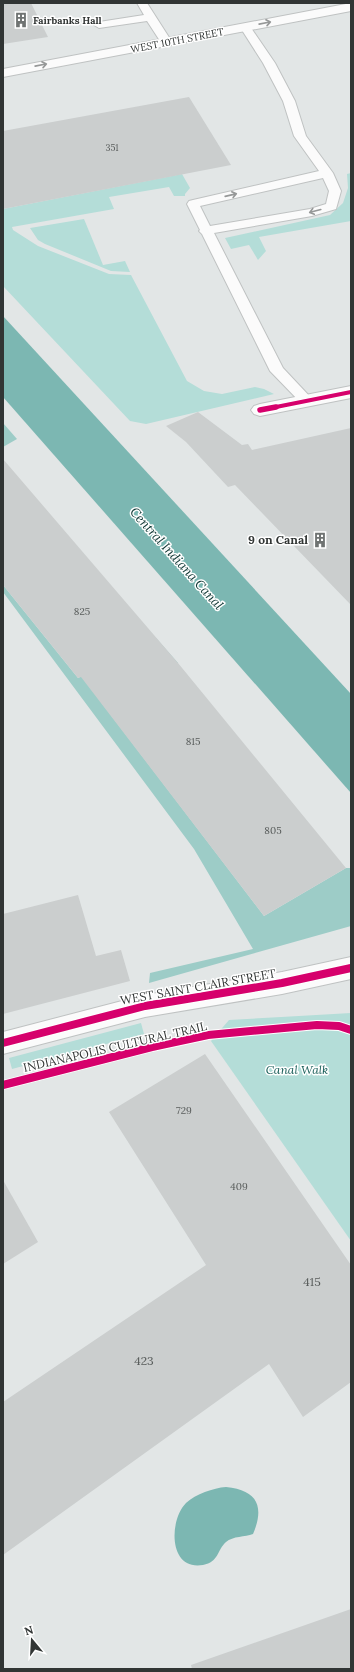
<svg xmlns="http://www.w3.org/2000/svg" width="354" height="1672" viewBox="0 0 354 1672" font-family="Lora,serif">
	<rect width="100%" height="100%" fill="#e2e6e6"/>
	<g fill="#b4ddd8">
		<polygon points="351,173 351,221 259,237 266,251 258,260 249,245 231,249 225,238 330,215 343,203 348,188 347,174"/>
		<polygon points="182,174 190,188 185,194 185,196 174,196 169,187 109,197 114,209 12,227 13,230 38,246 109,274 131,275 187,381 204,391 222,394 255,387 264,389 274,394 146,424 130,421 3,286 3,209"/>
		<polygon points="84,219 103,265 125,261 130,272 111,271 45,244 38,240 30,228"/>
		<polygon points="351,1013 351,1241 211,1041 229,1020"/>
		<polygon points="141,1023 144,1034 12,1069 9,1058"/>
	</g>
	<g fill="#9dccc7">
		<polygon points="3,423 17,439 3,447"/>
		<polygon points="3,585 78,678 156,638 178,663 101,702 264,916 346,868 351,868 351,926 149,983 150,973 253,949 194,849 3,592"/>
	</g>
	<g fill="#7cb7b2">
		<polygon points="3,316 351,694 351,793 3,397"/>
		<path d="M226 1487C257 1490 265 1506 253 1534 245 1537 233 1536 226 1542 217 1550 219 1562 203 1565 168 1571 169 1520 186 1503 196 1494 213 1488 226 1487Z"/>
	</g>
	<g fill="#cbcece">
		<polygon points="3,3 31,3 48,37 3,44"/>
		<polygon points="189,97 231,165 3,209 3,131"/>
		<polygon points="198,412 242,445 248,444 252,450 351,428 351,605 235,485 228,487 186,442 166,426"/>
		<polygon points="3,459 178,663 346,868 264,916 81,677 78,678 3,585"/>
		<polygon points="78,895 96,956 121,950 130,981 3,1014 3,914"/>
		<polygon points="205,1054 351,1265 351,1382 303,1417 269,1364 3,1555 3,1402 206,1265 109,1112"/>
		<polygon points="3,1180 38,1242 3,1264"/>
		<polygon points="351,1609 351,1669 192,1669 191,1665"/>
	</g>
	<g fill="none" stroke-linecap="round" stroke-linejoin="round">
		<defs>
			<g id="service">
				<polygon points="137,3 147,3 172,42 170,44 162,44 147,21 99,28 94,25 99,22 144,15"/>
				<path d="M245 24 249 25 275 63 295 101 306 136 333 173 341 191 336 209 312 216 214 233 283 368 314 401 312 404 307 406 302 404 270 371 202 234 199 231 200 230 187 204 189 201 193 200 319 171 294 136 283 101 263 63 240 27ZM323 178 329 191 326 204 310 209 210 226 200 206Z"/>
			</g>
			<polygon id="minor" points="351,386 351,398 260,416 254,414 251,410 254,406 260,404"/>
			<polygon id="tertiary" points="351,957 351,979 282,994 145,1017 3,1054 3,1032 145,995 282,972"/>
			<polygon id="primary" points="351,3 351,11 3,77 3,69"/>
		</defs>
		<use href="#service" stroke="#bfc2c2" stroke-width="2"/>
		<use href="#minor" stroke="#bfc2c2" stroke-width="2"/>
		<use href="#tertiary" stroke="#bfc2c2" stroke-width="2"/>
		<use href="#primary" stroke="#bfc2c2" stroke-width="2"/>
		<use href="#service" fill="#fbfbfb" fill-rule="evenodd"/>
		<use href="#minor" fill="#fbfbfb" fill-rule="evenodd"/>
		<use href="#tertiary" fill="#fbfbfb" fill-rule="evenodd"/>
		<use href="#primary" fill="#fbfbfb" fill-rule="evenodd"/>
		<defs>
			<polyline id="cycleway-far2" points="271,408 351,392"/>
			<polyline id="cycleway-far1" points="260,410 276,407"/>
			<g id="cycleway">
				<polyline points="3,1043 145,1006 282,983 351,968"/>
				<polyline points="3,1085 152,1047 208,1035 317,1025 339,1026 351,1030"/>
			</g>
		</defs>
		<use href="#cycleway-far2" stroke="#fff" stroke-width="5.5"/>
		<use href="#cycleway-far1" stroke="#fff" stroke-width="8"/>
		<use href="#cycleway" stroke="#fff" stroke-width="10"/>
		<use href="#cycleway-far2" stroke="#d6006c" stroke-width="4"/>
		<use href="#cycleway-far1" stroke="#d6006c" stroke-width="5.5"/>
		<use href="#cycleway" stroke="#d6006c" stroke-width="8"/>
	</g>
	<defs><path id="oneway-shaft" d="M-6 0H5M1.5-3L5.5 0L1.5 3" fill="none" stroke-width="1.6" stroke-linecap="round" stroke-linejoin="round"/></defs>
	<g stroke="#969898">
		<use href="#oneway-shaft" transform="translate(265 23) rotate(-11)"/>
		<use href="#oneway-shaft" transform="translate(41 65) rotate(-11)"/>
		<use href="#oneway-shaft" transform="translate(231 195) rotate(-13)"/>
		<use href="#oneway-shaft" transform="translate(315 211) rotate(165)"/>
	</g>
	<defs>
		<symbol id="building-bare" viewBox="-9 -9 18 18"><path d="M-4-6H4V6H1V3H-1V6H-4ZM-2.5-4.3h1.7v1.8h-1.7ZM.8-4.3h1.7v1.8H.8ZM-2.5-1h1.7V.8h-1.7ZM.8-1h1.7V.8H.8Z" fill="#6f7372" stroke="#fff" stroke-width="2.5" paint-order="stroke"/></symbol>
	</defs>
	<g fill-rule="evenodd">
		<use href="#building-bare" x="10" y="9" width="22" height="22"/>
		<use href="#building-bare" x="309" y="529" width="22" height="22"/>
	</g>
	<g text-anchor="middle" stroke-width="3" stroke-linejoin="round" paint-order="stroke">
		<g font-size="9" fill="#585c5b">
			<text x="112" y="151">351</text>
		</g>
		<g font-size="10" font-weight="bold" fill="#313534" stroke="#fff" text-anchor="start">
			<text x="33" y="24">Fairbanks Hall</text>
		</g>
		<g font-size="10" fill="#313534" stroke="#fff">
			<text transform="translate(177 40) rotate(-11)" y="4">WEST 10TH STREET</text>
		</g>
		<g font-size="10" fill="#585c5b">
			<text x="82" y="615">825</text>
			<text x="193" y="745">815</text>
			<text x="273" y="834">805</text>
			<text x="184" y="1114">729</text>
			<text x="239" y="1190">409</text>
		</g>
		<g font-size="12" font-weight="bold" fill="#313534" stroke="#fff" text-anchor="end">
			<text x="308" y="544">9 on Canal</text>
		</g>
		<g font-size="12" fill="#313534" stroke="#fff">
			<text transform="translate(198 987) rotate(-10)" y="4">WEST SAINT CLAIR STREET</text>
			<text transform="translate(115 1047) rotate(-13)" y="4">INDIANAPOLIS CULTURAL TRAIL</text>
		</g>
		<g font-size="12" font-style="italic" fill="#195e59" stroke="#fff">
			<text x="297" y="1074">Canal Walk</text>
		</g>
		<g font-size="12" fill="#585c5b">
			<text x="312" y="1286">415</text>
			<text x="144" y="1365">423</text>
		</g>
		<g font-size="13" font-style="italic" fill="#0e3633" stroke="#fff">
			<text transform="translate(177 558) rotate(48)" y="5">Central Indiana Canal</text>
		</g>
	</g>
	<rect width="354" height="1672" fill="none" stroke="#313534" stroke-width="8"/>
	<g transform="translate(32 1640) rotate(342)" stroke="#ffffff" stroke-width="3" paint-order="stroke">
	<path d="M0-3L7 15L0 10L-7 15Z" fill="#313534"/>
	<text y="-6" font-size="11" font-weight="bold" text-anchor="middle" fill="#313534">N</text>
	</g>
</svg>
